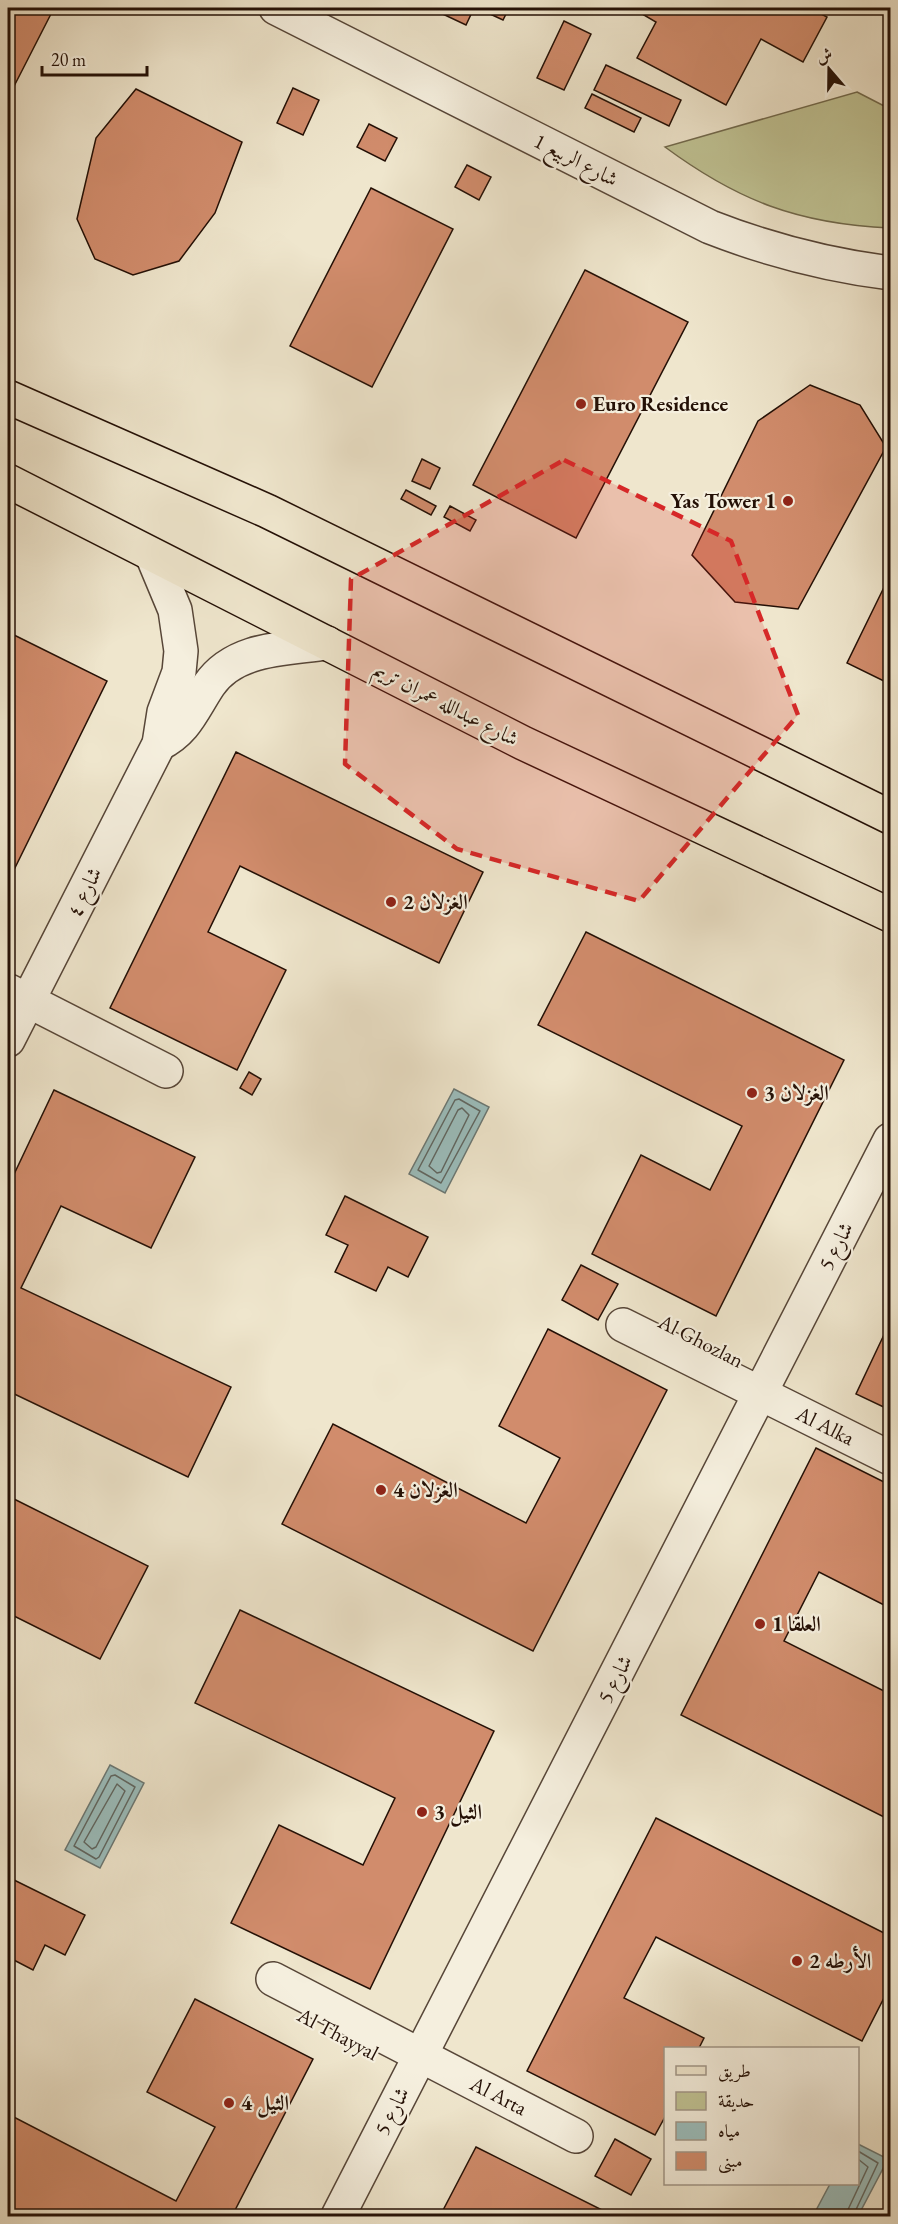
<svg xmlns="http://www.w3.org/2000/svg" width="898" height="2224" viewBox="0 0 898 2224" font-family="'EB Garamond',Amiri,serif">
	<rect width="100%" height="100%" fill="#efe6cd"/>
	<filter id="stains"><feTurbulence type="fractalNoise" baseFrequency=".00333" numOctaves="4"/><feColorMatrix values="0 0 0 0 .2 0 0 0 0 .09 0 0 0 0 .02 0 0 0 .5 -.17"/></filter>
	<radialGradient id="worn" r=".72"><stop offset=".6" stop-color="#630" stop-opacity="0"/><stop offset="1" stop-color="#630" stop-opacity=".3"/></radialGradient>
	<path fill="#c0c394" stroke="#726a4d" stroke-width="1.5" d="M857 92 890 109V228C799 224 738 201 665 147Z"/>
	<g fill="#9bbebd" stroke="#6b7874" stroke-width="1.5">
		<polygon points="454,1089 489,1107 445,1193 409,1174"/>
		<polygon points="110,1765 144,1783 100,1868 65,1850"/>
		<polygon points="858,2144 888,2159 858,2216 813,2216 830,2184 858,2184"/>
	</g>
	<g fill="none" stroke-linecap="round" stroke-linejoin="round">
		<g stroke="#606762" stroke-width="1.5">
			<polygon points="459,1099 480,1111 441,1183 418,1170 455,1100"/>
			<polygon points="462,1108 469,1115 441,1172 437,1173 429,1166 458,1110"/>
			<polygon points="115,1775 135,1787 99,1857 96,1859 74,1846 111,1776"/>
			<polygon points="117,1784 125,1791 96,1847 92,1849 84,1842"/>
			<polyline points="845,2216 868,2167 858,2159"/>
			<polyline points="853,2216 878,2163 858,2151"/>
		</g>
	</g>
	<g fill="#d18c6c" stroke="#241006" stroke-width="1.5">
		<polygon points="8,8 54,8 8,98"/>
		<polygon points="430,8 474,8 466,25"/>
		<polygon points="477,8 509,8 503,20"/>
		<polygon points="639,8 810,8 827,17 803,62 761,39 726,105 637,58 656,22 637,11"/>
		<polygon points="564,21 591,34 564,90 537,78"/>
		<polygon points="606,65 681,100 669,126 594,90"/>
		<polygon points="293,88 319,100 303,135 277,123"/>
		<polygon points="136,89 242,142 215,213 179,261 133,275 95,259 77,219 96,138"/>
		<polygon points="592,94 641,118 634,132 585,108"/>
		<polygon points="369,124 397,138 385,161 357,147"/>
		<polygon points="467,165 491,177 479,200 455,187"/>
		<polygon points="371,188 453,229 372,387 290,346"/>
		<polygon points="585,270 688,322 576,538 473,485"/>
		<polygon points="810,385 860,405 886,447 798,609 735,602 692,555 758,421"/>
		<polygon points="422,459 440,468 430,489 412,481"/>
		<polygon points="406,490 436,506 431,515 401,499"/>
		<polygon points="450,506 476,520 470,531 444,517"/>
		<polygon points="890,575 890,684 847,663"/>
		<polygon points="8,632 107,681 8,882"/>
		<polygon points="236,752 483,872 439,963 240,866 208,932 286,970 237,1070 110,1008"/>
		<polygon points="586,932 844,1060 716,1316 592,1254 641,1155 710,1190 742,1126 538,1025"/>
		<polygon points="249,1072 261,1079 252,1095 240,1088"/>
		<polygon points="54,1090 195,1157 151,1248 61,1206 21,1288 231,1387 188,1477 8,1391 8,1187"/>
		<polygon points="345,1196 428,1237 408,1277 388,1267 376,1291 335,1272 348,1245 326,1235"/>
		<polygon points="581,1265 618,1284 598,1320 562,1300"/>
		<polygon points="890,1322 890,1410 856,1394"/>
		<polygon points="548,1329 667,1390 533,1651 282,1524 333,1424 526,1523 560,1458 499,1426"/>
		<polygon points="816,1448 890,1485 890,1608 819,1572 784,1641 890,1694 890,1820 681,1715"/>
		<polygon points="8,1496 148,1566 100,1659 8,1613"/>
		<polygon points="240,1610 494,1731 370,1989 231,1923 279,1825 363,1865 395,1798 195,1703"/>
		<polygon points="656,1818 890,1936 890,1986 862,2041 656,1937 624,1998 704,2038 699,2048 666,2048 666,2115 655,2135 527,2071"/>
		<polygon points="8,1877 85,1915 65,1955 45,1945 33,1970 8,1957"/>
		<polygon points="195,1999 313,2059 232,2216 8,2216 8,2114 176,2201 215,2127 147,2092"/>
		<polygon points="615,2139 651,2159 631,2195 595,2176"/>
		<polygon points="476,2147 614,2216 440,2216"/>
	</g>
	<g fill="none" stroke-linecap="round" stroke-linejoin="round">
		<defs>
			<g id="minor">
				<path d="M276 8 710 227C769 250 827 265 890 273"/>
				<path d="M159 744C186 731 193 709 209 685 235 647 286 649 327 643"/>
				<polyline points="9,991 166,1071"/>
				<polyline points="8,1040 159,744 164,712 179,672 181,651 175,610 152,555"/>
				<path id="s1" d="M623 1325 890 1458"/>
				<path id="s2" d="M273 1979 576 2136"/>
				<polyline points="338,2216 890,1140"/>
			</g>
			<g id="major">
				<polyline points="8,397 267,511 890,817"/>
				<polyline points="8,481 523,743 890,915"/>
			</g>
		</defs>
		<use href="#minor" stroke="#574638" stroke-width="36"/>
		<use href="#major" stroke="#241006" stroke-width="36"/>
		<use href="#minor" stroke="#f5efde" stroke-width="33"/>
		<use href="#major" stroke="#efe6cd" stroke-width="33"/>
	</g>
	<path fill="#d62828" fill-opacity="0.2" stroke="#d62828" stroke-width="4.5" stroke-dasharray="12 8" stroke-linejoin="round" d="M564 460 731 541 798 715 639 901 457 849 345 764 351 579Z"/>
	<g fill="#8f2418" stroke="#f5efde" stroke-width="2">
		<circle cx="581" cy="404" r="6"/>
		<circle cx="788" cy="501" r="6"/>
		<circle cx="391" cy="902" r="6"/>
		<circle cx="752" cy="1093" r="6"/>
		<circle cx="381" cy="1490" r="6"/>
		<circle cx="760" cy="1624" r="6"/>
		<circle cx="422" cy="1812" r="6"/>
		<circle cx="797" cy="1961" r="6"/>
		<circle cx="229" cy="2103" r="6"/>
	</g>
	<g text-anchor="middle" stroke-width="4.5" stroke-linejoin="round" paint-order="stroke">
		<g font-size="21" fill="#241006" stroke="#f5efde">
			<text transform="translate(576 160) rotate(27)" y="7">شارع الربيع 1</text>
			<text transform="translate(446 704) rotate(27)" y="7">شارع عبدالله عمران تريم</text>
			<text transform="translate(84 892) rotate(-63)" y="7">شارع ٤</text>
			<text transform="translate(836 1246) rotate(-63)" y="7">شارع 5</text>
			<text transform="translate(701 1341) rotate(27)" y="7">Al Ghozlan</text>
			<text dy="7" stroke="none"><textPath href="#s1" startOffset="226">Al Alka</textPath></text>
			<text transform="translate(615 1679) rotate(-63)" y="7">شارع 5</text>
			<text transform="translate(338 2034) rotate(28)" y="7">Al Thayyal</text>
			<text dy="7" stroke="none"><textPath href="#s2" startOffset="254">Al Arta</textPath></text>
			<text transform="translate(392 2111) rotate(-63)" y="7">شارع 5</text>
		</g>
		<g font-size="21" font-weight="bold" fill="#241006" stroke="#f5efde" text-anchor="start">
			<text x="593" y="411">Euro Residence</text>
			<text x="776" y="508" text-anchor="end">Yas Tower 1</text>
			<text x="403" y="909">الغزلان 2</text>
			<text x="764" y="1100">الغزلان 3</text>
			<text x="393" y="1497">الغزلان 4</text>
			<text x="772" y="1631">العلقا 1</text>
			<text x="434" y="1819">الثيل 3</text>
			<text x="809" y="1968">الأرطه 2</text>
			<text x="241" y="2110">الثيل 4</text>
		</g>
	</g>
	<rect width="898" height="2224" fill="none" stroke="#efe6cd" stroke-width="30"/>
	<rect x="9" y="9" width="880" height="2206" fill="none" stroke="#241006" stroke-width="3"/>
	<rect x="15" y="15" width="868" height="2194" fill="none" stroke="#241006" stroke-width="1.5"/>
	<rect x="664" y="2047" width="195" height="138" fill="#f5efde" stroke="#a19688" stroke-width="1.5"/>
	<rect x="676" y="2066" width="30" height="9" fill="#efe6cd" stroke="#a19688" stroke-width="1.5"/>
	<text x="718" y="2077" font-size="18" fill="#241006">طريق</text>
	<rect x="676" y="2092" width="30" height="18" fill="#c0c394" stroke="#a19688" stroke-width="1.5"/>
	<text x="718" y="2107" font-size="18" fill="#241006">حديقة</text>
	<rect x="676" y="2122" width="30" height="18" fill="#9bbebd" stroke="#a19688" stroke-width="1.5"/>
	<text x="718" y="2137" font-size="18" fill="#241006">مياه</text>
	<rect x="676" y="2152" width="30" height="18" fill="#d18c6c" stroke="#a19688" stroke-width="1.5"/>
	<text x="718" y="2167" font-size="18" fill="#241006">مبنى</text>
	<g transform="translate(829 69) rotate(340)" stroke="#f5efde" stroke-width="4.5" paint-order="stroke">
	<path d="M0-4.5L10 22L0 15L-10 22Z" fill="#241006"/>
	<text y="-9" font-size="16" font-weight="bold" text-anchor="middle" fill="#241006">ش</text>
	</g>
	<path d="M42 66v9h105v-9" fill="none" stroke="#241006" stroke-width="3"/>
	<text x="51" y="66" font-size="18" fill="#241006" stroke="#f5efde" stroke-width="4.5" paint-order="stroke">20 m</text>
	<rect width="100%" height="100%" filter="url(#stains)"/>
	<rect width="100%" height="100%" fill="url(#worn)"/>
</svg>
